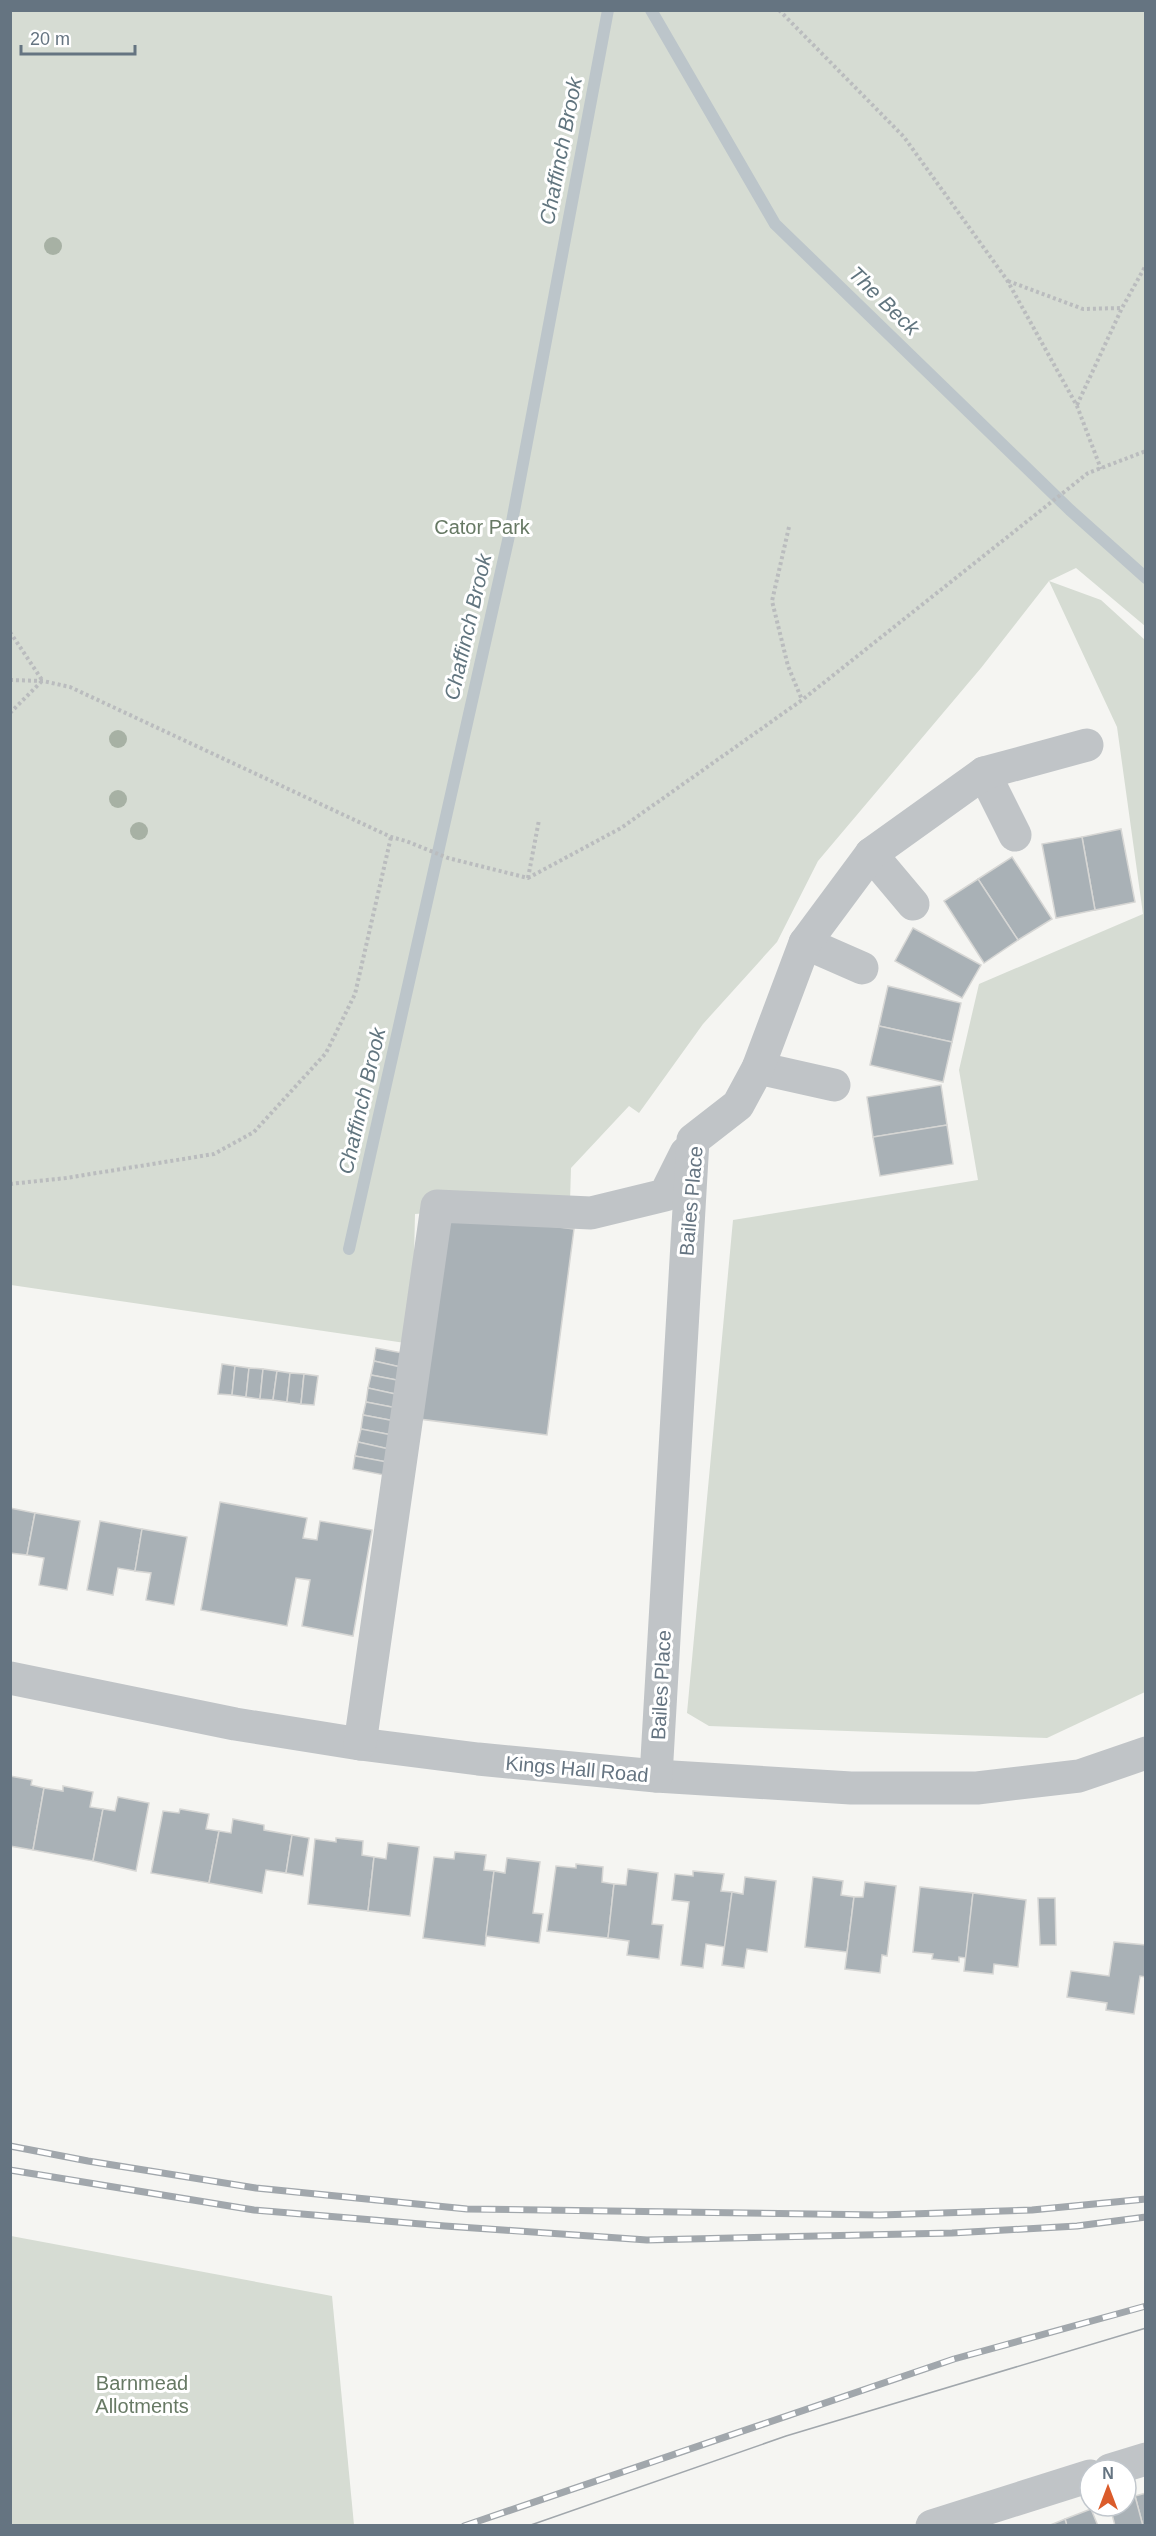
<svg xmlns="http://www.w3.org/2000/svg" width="1156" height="2536" viewBox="0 0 1156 2536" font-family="Arial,sans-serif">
	<rect width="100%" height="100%" fill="#f5f5f2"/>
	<g fill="#d6dcd3">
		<polygon points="11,11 1145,11 1145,626 1076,568 1049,581 1101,600 1145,640 1145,1692 1047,1738 709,1726 687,1713 733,1220 978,1180 959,1070 979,984 1143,914 1117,727 1049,581 981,668 818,861 777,942 703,1024 639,1113 629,1106 571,1168 570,1202 415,1214 412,1344 11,1285"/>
		<polygon points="11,2236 332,2296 354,2525 11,2525"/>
	</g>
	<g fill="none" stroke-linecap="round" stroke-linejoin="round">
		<g stroke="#bcc5ca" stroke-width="12">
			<polyline points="651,10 775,224 1070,510 1146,578"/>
			<polyline points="349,1249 511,527 608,10"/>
		</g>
	</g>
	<g fill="#a9b1b6" stroke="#d6d6d4" stroke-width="1.5">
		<polygon points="1121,829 1135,902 1095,910 1082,837"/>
		<polygon points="1082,837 1095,910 1056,918 1042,844"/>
		<polygon points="1012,857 1052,919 1018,940 978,879"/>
		<polygon points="978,879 1018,940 984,963 944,901"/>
		<polygon points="913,928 981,965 962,998 895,961"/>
		<polygon points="888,986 961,1003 952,1042 879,1026"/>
		<polygon points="879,1026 952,1042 943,1082 870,1065"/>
		<polygon points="941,1085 947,1125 873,1137 867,1097"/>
		<polygon points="947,1125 953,1164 880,1176 873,1137"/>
		<polygon points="438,1211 574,1229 547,1435 411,1418"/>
		<polygon points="376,1348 408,1354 405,1368 374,1361"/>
		<polygon points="374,1361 405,1368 402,1381 371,1375"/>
		<polygon points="222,1364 235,1366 232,1395 218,1394"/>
		<polygon points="235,1366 249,1368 246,1397 232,1395"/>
		<polygon points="249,1368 263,1369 260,1399 246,1397"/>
		<polygon points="263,1369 277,1371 273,1400 260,1399"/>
		<polygon points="277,1371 290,1373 287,1402 273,1400"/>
		<polygon points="290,1373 304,1374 301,1404 287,1402"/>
		<polygon points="304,1374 318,1376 314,1405 301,1404"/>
		<polygon points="371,1375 402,1381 400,1395 368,1388"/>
		<polygon points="368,1388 400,1395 397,1408 366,1402"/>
		<polygon points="366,1402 397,1408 395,1421 363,1415"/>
		<polygon points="363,1415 395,1421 392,1435 361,1429"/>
		<polygon points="361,1429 392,1435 389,1449 358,1442"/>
		<polygon points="358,1442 389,1449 387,1462 355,1456"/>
		<polygon points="355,1456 387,1462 384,1475 353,1469"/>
		<polygon points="220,1502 307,1518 303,1538 317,1540 320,1521 372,1530 353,1636 302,1626 310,1580 296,1578 287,1626 201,1610"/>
		<polygon points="10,1508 35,1513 27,1555 10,1553"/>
		<polygon points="35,1513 80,1521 67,1590 39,1585 44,1558 27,1555"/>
		<polygon points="100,1521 142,1529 135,1571 118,1568 113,1595 87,1590"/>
		<polygon points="142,1529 187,1537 174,1605 146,1600 151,1573 135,1571"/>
		<polygon points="10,1776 32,1780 31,1785 44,1788 33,1850 10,1846"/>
		<polygon points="63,1786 93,1792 90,1807 103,1809 93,1861 33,1850 44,1788 63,1791"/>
		<polygon points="118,1797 149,1803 136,1871 93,1861 103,1809 115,1811"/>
		<polygon points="180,1809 209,1814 206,1829 219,1831 209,1883 151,1873 163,1811 179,1813"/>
		<polygon points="233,1819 264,1825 264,1830 292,1835 286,1873 266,1870 262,1893 209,1883 219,1831 231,1833"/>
		<polygon points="292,1835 309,1838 303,1876 286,1873"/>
		<polygon points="336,1838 363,1841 362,1855 374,1857 368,1911 308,1904 315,1839 336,1842"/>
		<polygon points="388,1843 419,1847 410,1916 368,1911 374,1857 386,1859"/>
		<polygon points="455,1852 486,1855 484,1870 494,1871 485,1946 423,1938 434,1857 454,1859"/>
		<polygon points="507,1858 540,1862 533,1913 543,1914 539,1943 486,1936 494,1871 505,1873"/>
		<polygon points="576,1864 603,1867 602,1882 614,1884 608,1938 547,1931 556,1866 576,1868"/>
		<polygon points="628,1869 658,1873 652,1924 663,1925 659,1959 627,1955 629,1941 608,1938 614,1884 626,1885"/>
		<polygon points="693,1871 724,1874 721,1891 732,1892 725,1947 706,1944 703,1968 681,1965 689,1902 672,1900 675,1874 693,1876"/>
		<polygon points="745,1877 776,1881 767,1952 747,1949 744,1968 722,1965 732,1892 743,1894"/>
		<polygon points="813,1877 843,1881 841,1895 854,1897 847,1952 805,1947"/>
		<polygon points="865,1882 896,1886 887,1956 882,1955 880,1973 845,1969 854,1897 863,1897"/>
		<polygon points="920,1887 973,1893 966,1958 959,1957 959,1962 932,1959 933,1954 913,1952"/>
		<polygon points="973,1893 1026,1900 1018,1967 994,1964 993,1974 964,1971"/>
		<polygon points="1038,1898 1055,1898 1056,1945 1040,1945"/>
		<polygon points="1114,1942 1146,1945 1146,1977 1140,1976 1134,2014 1106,2010 1107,2003 1067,1997 1071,1971 1109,1976"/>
		<polygon points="1146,2493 1146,2526 1143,2526 1135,2496"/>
		<polygon points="1135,2496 1143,2526 1115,2526 1110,2506 1126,2506 1126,2498"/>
		<polygon points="1091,2509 1098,2526 1067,2526 1065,2519"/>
		<polygon points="1065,2519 1067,2526 1048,2526"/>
	</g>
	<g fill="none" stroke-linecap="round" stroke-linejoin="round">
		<g stroke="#babcbe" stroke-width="4" stroke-dasharray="3 3" stroke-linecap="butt">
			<polyline points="779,10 904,137 1007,280 1077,406 1101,469"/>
			<polyline points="1008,281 1083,309 1122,308"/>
			<polyline points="1077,405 1122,308 1146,265"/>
			<polyline points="789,527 772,601 788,666 802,700"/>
			<polyline points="10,632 42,680"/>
			<polyline points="10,680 43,681 70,687 391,837 406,841 448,858 528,878 621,828 802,700 1088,473 1146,451"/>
			<polyline points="10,713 42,681"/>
			<polyline points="528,878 539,820"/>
			<polyline points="10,1184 66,1178 214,1154 254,1132 326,1053 355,994 391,837"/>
		</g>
		<g stroke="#c0c4c7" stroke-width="33">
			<polyline points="984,773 1015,835"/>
			<polyline points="871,854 913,904"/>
			<polyline points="805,943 862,968"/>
			<polyline points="758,1068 834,1085"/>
			<polyline points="10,1678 235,1724 360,1744 478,1759 656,1776 851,1788 977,1788 1079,1776 1146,1753"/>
			<polyline points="360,1744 437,1206 591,1213 665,1195 686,1153"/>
			<polyline points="656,1776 693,1140 738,1105 758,1068 805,943 871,854 984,773 1087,745"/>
			<polyline points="1110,2470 1146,2459"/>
			<polyline points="932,2526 1090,2476"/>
		</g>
		<polyline stroke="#a1a7ac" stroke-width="1.5" points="528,2526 786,2436 1146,2328"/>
		<defs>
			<g id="rail">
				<polyline points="10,2146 88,2161 256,2188 467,2209 880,2215 1032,2210 1146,2199"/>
				<polyline points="10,2170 254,2210 445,2226 647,2240 952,2233 1077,2226 1146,2217"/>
				<polyline points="464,2526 954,2359 1146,2306"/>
			</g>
		</defs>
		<use href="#rail" stroke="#a1a7ac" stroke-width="7"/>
		<use href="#rail" stroke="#fff" stroke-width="4.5" stroke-dasharray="14" stroke-linecap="butt"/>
	</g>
	<g fill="#a7b1a4">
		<circle cx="53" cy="246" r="9"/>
		<circle cx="118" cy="739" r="9"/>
		<circle cx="118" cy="799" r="9"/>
		<circle cx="139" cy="831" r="9"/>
	</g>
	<g text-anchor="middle" stroke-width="6" stroke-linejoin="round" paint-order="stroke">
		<g font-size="20" fill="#677964" stroke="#fff">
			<text x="482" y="534">Cator Park</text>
			<text x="142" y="2390">Barnmead<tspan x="142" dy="23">Allotments</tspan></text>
		</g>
		<g font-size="20" fill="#657481" stroke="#fff">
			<text transform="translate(691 1201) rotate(-85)" y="7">Bailes Place</text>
			<text transform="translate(661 1685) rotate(-87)" y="7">Bailes Place</text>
			<text transform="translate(577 1769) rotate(5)" y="7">Kings Hall Road</text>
		</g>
		<g font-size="21" font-style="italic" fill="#61757f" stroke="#fff">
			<text transform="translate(561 151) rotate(-79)" y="7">Chaffinch Brook</text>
			<text transform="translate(884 301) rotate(44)" y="7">The Beck</text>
			<text transform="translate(468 627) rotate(-77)" y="7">Chaffinch Brook</text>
			<text transform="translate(362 1101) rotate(-77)" y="7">Chaffinch Brook</text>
		</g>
	</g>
	<rect width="1156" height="2536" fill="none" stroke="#657481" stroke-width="24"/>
	<g transform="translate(1108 2488)"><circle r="28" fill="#ffffff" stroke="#c1c7cd" stroke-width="1.5"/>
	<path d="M0-4.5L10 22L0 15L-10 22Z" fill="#db5c2b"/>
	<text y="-9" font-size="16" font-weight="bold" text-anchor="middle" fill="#657481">N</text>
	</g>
	<path d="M21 45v9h114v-9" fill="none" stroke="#657481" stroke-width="3"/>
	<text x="30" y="45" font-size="18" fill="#657481" stroke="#ffffff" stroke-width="4.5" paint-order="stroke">20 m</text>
</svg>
